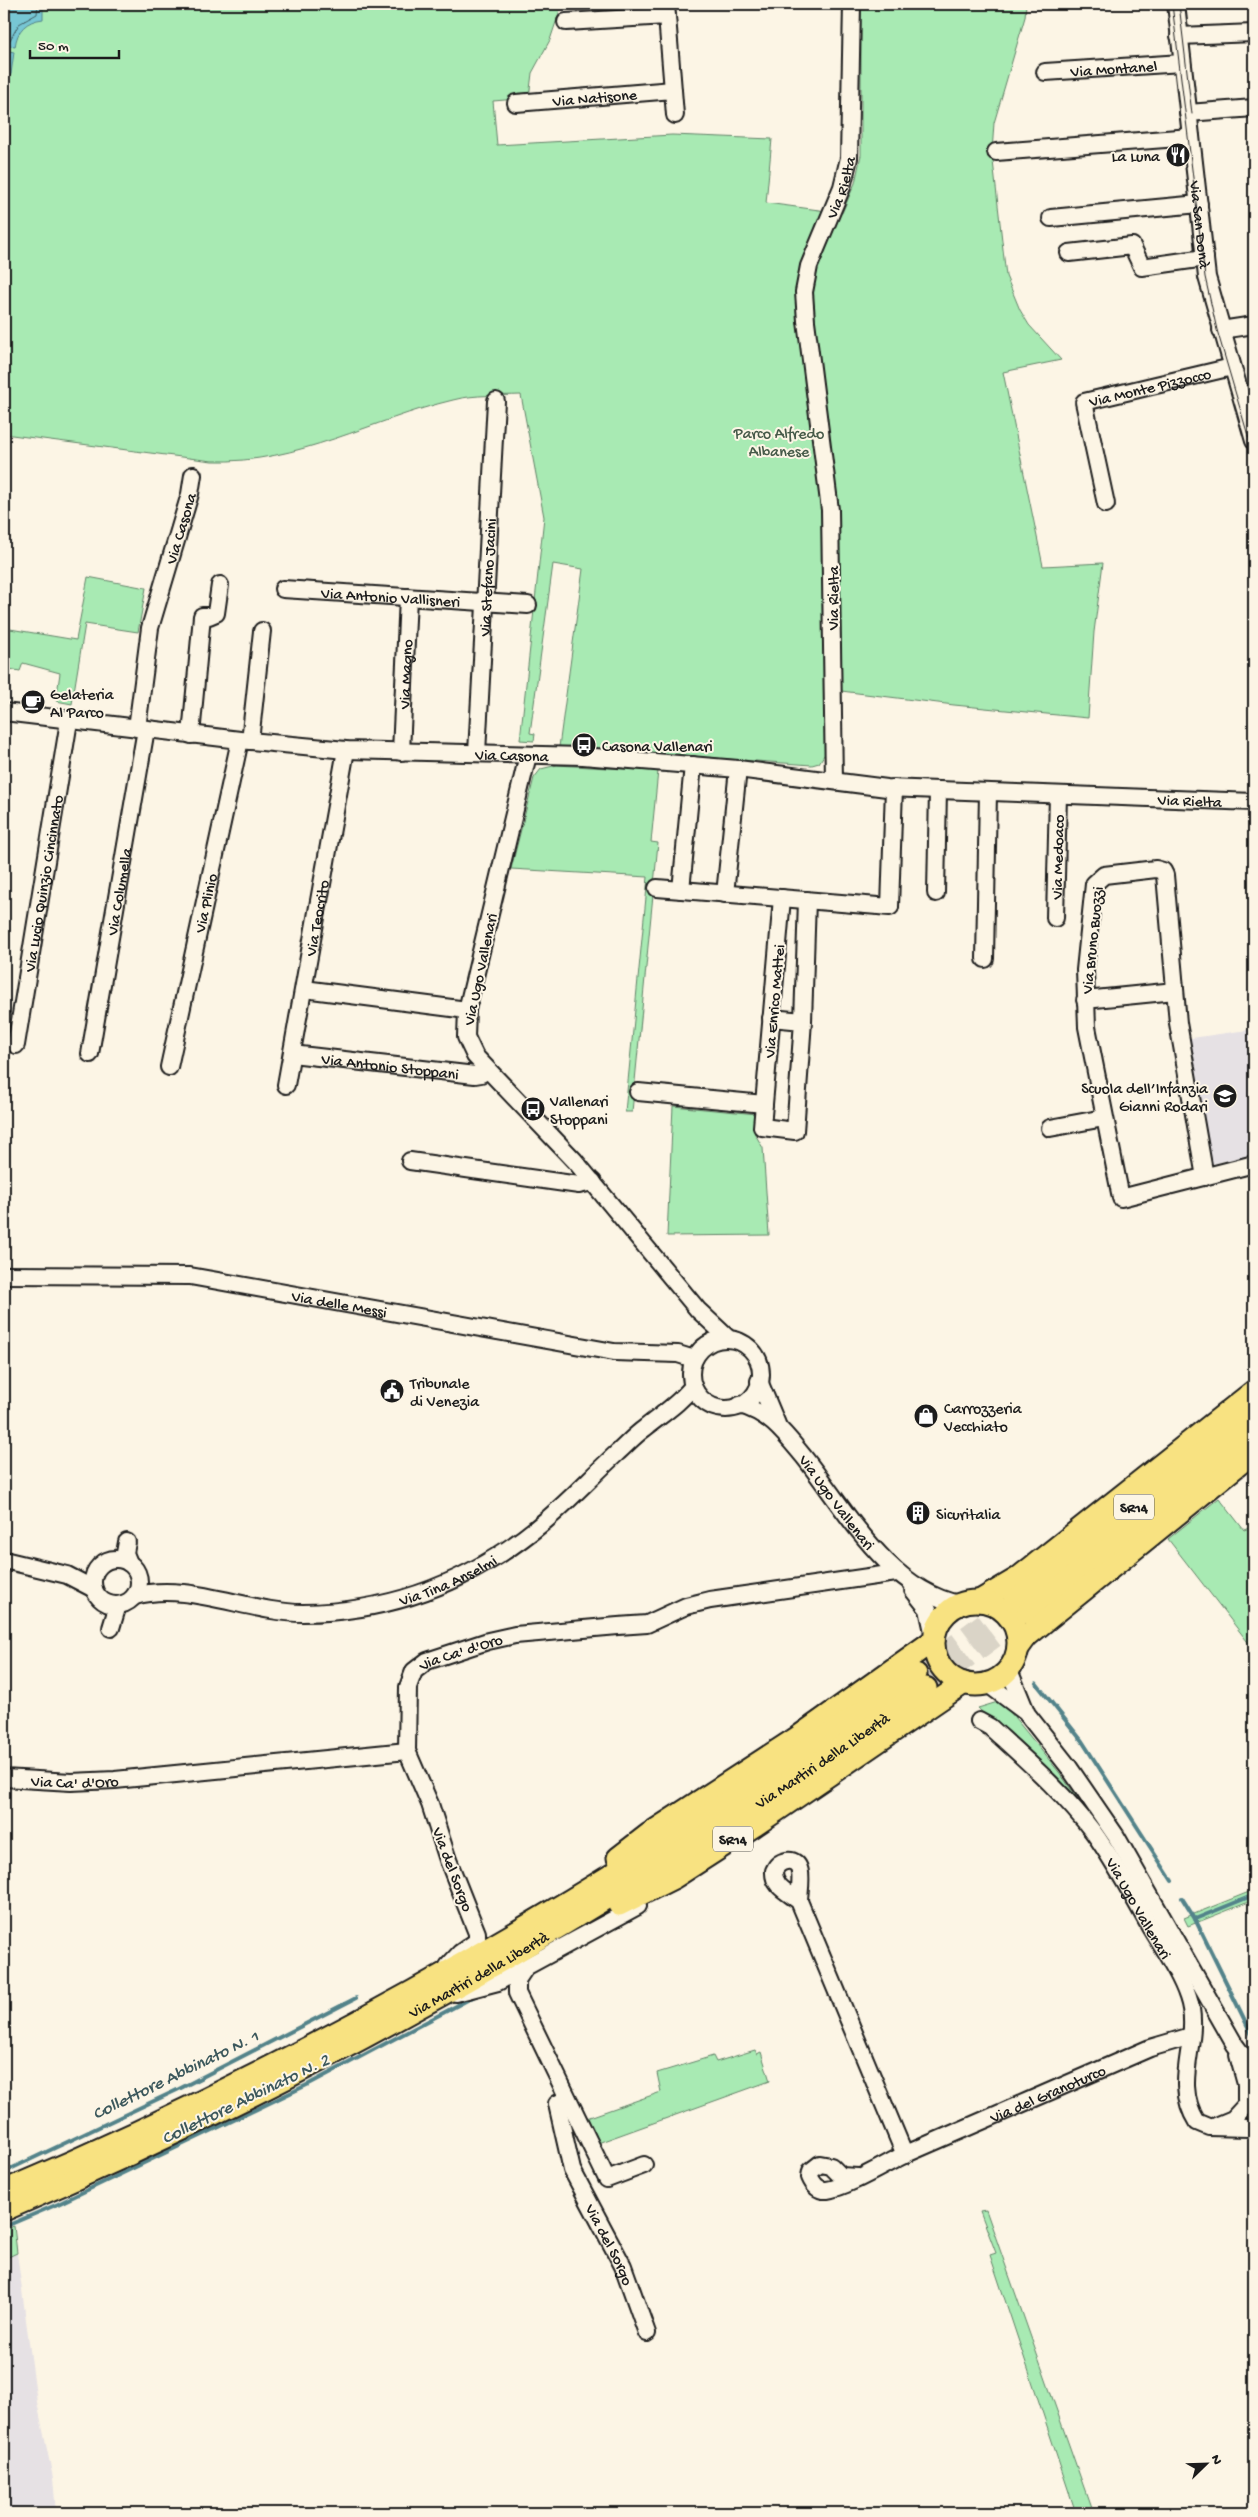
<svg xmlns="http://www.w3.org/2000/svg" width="1258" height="2517" viewBox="0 0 1258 2517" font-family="'Gochi Hand',sans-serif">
	<rect width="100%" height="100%" fill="#fcf5e5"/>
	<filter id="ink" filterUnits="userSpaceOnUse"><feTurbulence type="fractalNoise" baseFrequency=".02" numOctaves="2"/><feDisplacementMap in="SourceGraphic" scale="10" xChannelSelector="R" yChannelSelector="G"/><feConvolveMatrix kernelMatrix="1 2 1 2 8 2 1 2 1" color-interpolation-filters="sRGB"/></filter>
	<g filter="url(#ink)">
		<g fill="#e6e1e4">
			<polygon points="1254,1029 1254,1154 1208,1165 1185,1039"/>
			<polygon points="17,2253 37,2402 53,2478 56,2513 4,2513 4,2259"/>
		</g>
		<g fill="#a8eab3" stroke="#628368">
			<path d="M4 4H562L550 40 532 73 529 98 493 101 497 145 672 135 772 139 766 203 842 213 855 183 861 155V9L915 4H1026L1025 17 994 123 992 152 1006 276 1020 310 1029 325 1061 360 1003 372 1043 566 1103 563 1094 632 1088 718 954 705 825 689 826 752 819 763 812 765 559 747 583 569 553 564 530 733 535 734 534 741 520 740 544 517 521 395C499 396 475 394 453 400 373 419 297 464 212 461L4 434Z"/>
			<polygon points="88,577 146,588 138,632 85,624 72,704 56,701 60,673 23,663 20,671 4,668 4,628 76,640"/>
			<polygon points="557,765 658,771 651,842 658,843 632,1112 625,1112 648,877 511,869 534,778 541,769"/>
			<polygon points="673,1106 757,1114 755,1134 763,1148 769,1235 667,1236"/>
			<polygon points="1219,1498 1244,1530 1254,1526 1254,1650 1168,1539"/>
			<polygon points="1001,1701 1059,1772 1110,1844 1053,1780 978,1708"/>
			<polygon points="1254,1890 1254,1900 1188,1926 1184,1918"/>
			<polygon points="755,2050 757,2054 761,2052 770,2081 595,2144 581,2120 661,2092 657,2073 713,2056 716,2062"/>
			<polygon points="986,2210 1093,2513 1076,2513 990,2255 996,2253 980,2211"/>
			<polygon points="14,2226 17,2253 4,2259 4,2230"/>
		</g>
		<g fill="#77c7d4" stroke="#53838a">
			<path d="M4 4H43V19C26 21 17 30 15 47L4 45Z"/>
			<polygon points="4,50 14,52 11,74 4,86"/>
		</g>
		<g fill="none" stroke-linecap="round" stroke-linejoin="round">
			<polyline stroke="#406066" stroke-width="1" points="4,40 10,40 19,24 37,14 38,4"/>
			<g stroke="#53838a" stroke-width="4">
				<polyline points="1036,1683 1082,1741 1172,1881"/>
				<polyline points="1182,1898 1195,1919 1254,2039"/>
				<polyline points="1195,1919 1254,1895"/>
				<polyline points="4,2172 177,2090 356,1998"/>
				<polyline points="4,2227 58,2204 309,2084 477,1995"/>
			</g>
			<g stroke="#dad4c7" stroke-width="21" stroke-dasharray="21 11" stroke-linecap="butt">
				<polyline points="916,1674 1014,1601"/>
				<polyline points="926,1688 1027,1613"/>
			</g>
			<defs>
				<g id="minor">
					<polyline points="666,4 675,115"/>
					<path id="s1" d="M1176 4 1207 277 1254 441"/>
					<polyline points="566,22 667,16"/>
					<polyline points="1179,36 1254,33"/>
					<path id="s2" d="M1045 72 1182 63"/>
					<path id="s3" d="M516 103 673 90"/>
					<polyline points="1188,113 1254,108"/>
					<polyline points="996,152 1191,137"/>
					<polyline points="1051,218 1199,204"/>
					<polyline points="1069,253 1132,246 1142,267 1205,258"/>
					<polyline points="1221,330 1254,325"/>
					<path id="s4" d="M1106 504 1084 402 1232 367"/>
					<path id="s5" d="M283 589 528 605"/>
					<path id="s6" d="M4 712 240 740 346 750 583 756 738 769 887 788 1254 802"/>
					<path id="s7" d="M137 728 150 628 190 494 193 475"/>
					<polyline points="191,735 202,616 209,616 216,613 220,585"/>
					<polyline points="250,741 262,631"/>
					<path id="s8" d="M401 752 408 597"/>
					<path id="s9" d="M477 753 496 401"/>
					<polyline points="528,755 467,1010 466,1037 475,1056 575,1161 698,1310 729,1339"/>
					<path id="s10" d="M834 781 830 510 806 321 804 292 809 266 842 187 849 158 852 4"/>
					<polyline points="657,888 890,907 894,788"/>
					<polyline points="681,890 693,765"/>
					<polyline points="936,893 938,790"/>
					<polyline points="725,894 738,769"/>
					<polyline points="782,898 762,1127 795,1131 803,1021"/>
					<path id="s11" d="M1055 918 1058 795"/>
					<polyline points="985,959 988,792"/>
					<polyline points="304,989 467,1010"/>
					<polyline points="1085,1000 1175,991"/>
					<polyline points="771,1018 803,1021 807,900"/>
					<path id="s12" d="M16 1045 69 721"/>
					<path id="s13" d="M90 1054 146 729"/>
					<path id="s14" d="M292 1054 475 1075 481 1074 487 1070"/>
					<path id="s15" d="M169 1067 240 740"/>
					<path id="s16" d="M286 1085 346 750"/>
					<polyline points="638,1092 764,1104"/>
					<polyline points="1050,1128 1104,1118"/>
					<polyline points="410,1161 579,1185 593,1182"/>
					<polyline points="1205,1177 1178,1023 1165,875 1163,871 1156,869 1104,875 1094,884 1085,970 1087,1027 1121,1198 1254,1164"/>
					<path id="s17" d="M4 1275 190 1276 614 1352 678 1354 694 1359"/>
					<circle cx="726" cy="1374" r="35"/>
					<polyline points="759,1381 777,1424"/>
					<path id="s18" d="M740 1405C770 1413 785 1434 804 1457 846 1510 888 1589 959 1604"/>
					<polyline points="127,1542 125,1553 129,1563"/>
					<circle cx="116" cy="1582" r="23"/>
					<polyline points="4,1560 67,1575 94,1589"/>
					<polyline points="913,1590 928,1609 934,1636"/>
					<path id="s19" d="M135 1596C187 1581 249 1613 303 1613 395 1612 475 1580 545 1521 570 1500 593 1475 617 1453 626 1445 635 1435 645 1428 662 1414 679 1404 693 1386"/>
					<polyline points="111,1628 118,1605"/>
					<polyline points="1009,1670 1027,1714 1068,1766 1116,1836 1235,2045 1254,2070"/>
					<polyline points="988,1684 1024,1711"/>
					<path id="s20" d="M979 1721 990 1727C1026 1760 1064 1793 1094 1833 1115 1862 1132 1895 1150 1927 1163 1949 1180 1973 1188 1997 1203 2040 1170 2079 1197 2122L1209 2127 1248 2128"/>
					<path id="s21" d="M4 1778 71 1782 115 1780 407 1751"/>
					<path d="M799 1901C788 1892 773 1887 774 1871 776 1866 780 1862 786 1861 807 1858 799 1889 799 1901L905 2155"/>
					<path id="s22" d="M448 1966 460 1953 477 1941V1933L448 1860 430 1804 407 1751 408 1687 414 1671 427 1661 488 1641 515 1635 618 1626 647 1624 686 1606 710 1600 896 1573"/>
					<polyline points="525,1968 517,1980 517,1993 607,2179 644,2165"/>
					<polyline points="456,1993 498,1982 638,1906"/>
					<polyline points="1238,2055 1246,2084 1246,2100"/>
					<path id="s23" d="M561 2102 557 2104 572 2170 623 2266 647 2333"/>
					<polyline points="1216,2126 1233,2119 1244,2107"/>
					<path id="s24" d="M858 2177 841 2176 831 2166 820 2164 811 2171 810 2177C813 2184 818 2191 827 2190 848 2187 885 2164 906 2154 987 2118 1069 2084 1150 2048L1191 2036"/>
				</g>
				<g id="major">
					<polyline points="981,1600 1018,1578 1254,1391"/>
					<circle cx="976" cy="1643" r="42"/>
					<polyline points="1014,1601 1254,1412"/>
					<polyline points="1027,1613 1254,1433"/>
					<polyline points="1019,1647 1027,1636 1049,1618 1254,1452"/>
					<polyline points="618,1858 649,1834 798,1737 934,1640"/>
					<polyline points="619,1905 675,1877 754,1826 964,1683"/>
					<path d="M4 2191C326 2055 631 1875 916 1674"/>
					<path id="s25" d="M4 2210C330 2072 637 1892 926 1688"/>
				</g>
			</defs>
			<use href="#minor" stroke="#1c1c1c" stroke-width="20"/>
			<use href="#major" stroke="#1c1c1c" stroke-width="25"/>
			<use href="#minor" stroke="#fcf5e5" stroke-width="16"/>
			<use href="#major" stroke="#f8e281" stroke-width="21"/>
			<g stroke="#1c1c1c" stroke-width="1">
				<polyline points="1172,4 1205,277 1217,330 1254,456"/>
				<polyline points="1179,4 1192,114"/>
			</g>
		</g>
	</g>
	<defs>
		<symbol id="restaurant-disc" viewBox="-11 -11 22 22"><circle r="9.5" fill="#1c1c1c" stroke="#fcf5e5"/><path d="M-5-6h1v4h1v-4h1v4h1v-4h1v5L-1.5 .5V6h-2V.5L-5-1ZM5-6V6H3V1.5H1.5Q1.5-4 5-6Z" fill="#fff"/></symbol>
		<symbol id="cafe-disc" viewBox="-11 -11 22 22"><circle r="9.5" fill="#1c1c1c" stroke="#fcf5e5"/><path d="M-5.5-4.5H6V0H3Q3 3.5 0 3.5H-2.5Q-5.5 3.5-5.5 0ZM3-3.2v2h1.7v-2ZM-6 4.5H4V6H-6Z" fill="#fff"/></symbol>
		<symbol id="bus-disc" viewBox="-11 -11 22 22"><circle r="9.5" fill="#1c1c1c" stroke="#fcf5e5"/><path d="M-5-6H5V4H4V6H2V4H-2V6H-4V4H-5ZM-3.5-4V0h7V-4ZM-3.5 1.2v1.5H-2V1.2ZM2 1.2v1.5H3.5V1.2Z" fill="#fff"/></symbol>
		<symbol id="school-disc" viewBox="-11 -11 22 22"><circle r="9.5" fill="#1c1c1c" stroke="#fcf5e5"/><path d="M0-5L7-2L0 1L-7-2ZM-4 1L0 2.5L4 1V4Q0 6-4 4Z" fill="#fff"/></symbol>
		<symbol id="civic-disc" viewBox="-11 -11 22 22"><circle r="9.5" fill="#1c1c1c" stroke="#fcf5e5"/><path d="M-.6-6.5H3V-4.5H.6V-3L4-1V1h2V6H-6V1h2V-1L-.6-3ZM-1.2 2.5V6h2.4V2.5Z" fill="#fff"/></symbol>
		<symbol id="shop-disc" viewBox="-11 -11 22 22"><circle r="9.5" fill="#1c1c1c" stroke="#fcf5e5"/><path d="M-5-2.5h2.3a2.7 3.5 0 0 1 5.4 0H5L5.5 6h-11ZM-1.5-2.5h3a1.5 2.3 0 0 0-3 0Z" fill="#fff"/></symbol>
		<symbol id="building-disc" viewBox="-11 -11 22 22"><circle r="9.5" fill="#1c1c1c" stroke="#fcf5e5"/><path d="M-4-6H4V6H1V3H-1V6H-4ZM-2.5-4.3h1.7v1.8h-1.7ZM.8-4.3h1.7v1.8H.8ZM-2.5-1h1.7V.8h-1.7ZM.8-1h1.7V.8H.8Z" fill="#fff"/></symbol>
	</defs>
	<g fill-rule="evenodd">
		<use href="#restaurant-disc" x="1164" y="141" width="28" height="28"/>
		<use href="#cafe-disc" x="19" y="688" width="28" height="28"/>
		<use href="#bus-disc" x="570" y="731" width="28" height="28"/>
		<use href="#school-disc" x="1211" y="1082" width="28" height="28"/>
		<use href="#bus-disc" x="519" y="1095" width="28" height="28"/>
		<use href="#civic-disc" x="378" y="1377" width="28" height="28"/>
		<use href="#shop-disc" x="912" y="1402" width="28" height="28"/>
		<use href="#building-disc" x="904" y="1499" width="28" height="28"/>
	</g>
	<g text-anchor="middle" stroke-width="4" stroke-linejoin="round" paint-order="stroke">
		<g fill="#fcf5e5" stroke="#5f5d58" stroke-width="1">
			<rect x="1114" y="1494.5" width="40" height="25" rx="4"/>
			<rect x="713" y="1826.5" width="40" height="25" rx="4"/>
		</g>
		<g font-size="15" font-weight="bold" fill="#1c1c1c">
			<text x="1134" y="1512">SR14</text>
			<text x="733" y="1844">SR14</text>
		</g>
		<g font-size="16" fill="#1c1c1c" stroke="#fcf5e5">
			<text dy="6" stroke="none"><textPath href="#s2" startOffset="69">Via Montanel</textPath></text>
			<text dy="6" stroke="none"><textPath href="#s3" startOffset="79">Via Natisone</textPath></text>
			<text dy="6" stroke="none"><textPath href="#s10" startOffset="602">Via Rielta</textPath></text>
			<text dy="6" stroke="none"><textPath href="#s1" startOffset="222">Via San Donà</textPath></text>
			<text dy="6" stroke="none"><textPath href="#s4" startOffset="172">Via Monte Pizzocco</textPath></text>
			<text dy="6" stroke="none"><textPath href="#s7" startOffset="205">Via Casona</textPath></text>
			<text dy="6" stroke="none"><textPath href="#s9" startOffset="176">Via Stefano Jacini</textPath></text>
			<text dy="6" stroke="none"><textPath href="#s5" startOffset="108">Via Antonio Vallisneri</textPath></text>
			<text transform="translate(832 598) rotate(-90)" y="6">Via Rielta</text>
			<text dy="6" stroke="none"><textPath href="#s8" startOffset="78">Via Magno</textPath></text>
			<text dy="6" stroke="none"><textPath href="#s6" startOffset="510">Via Casona</textPath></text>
			<text dy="6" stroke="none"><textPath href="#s6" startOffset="1190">Via Rielta</textPath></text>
			<text dy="6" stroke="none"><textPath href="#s11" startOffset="61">Via Medoaco</textPath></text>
			<text dy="6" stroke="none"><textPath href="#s12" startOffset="164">Via Lucio Quinzio Cincinnato</textPath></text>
			<text dy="6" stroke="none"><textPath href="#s13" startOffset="165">Via Columella</textPath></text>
			<text dy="6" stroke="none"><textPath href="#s15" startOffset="168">Via Plinio</textPath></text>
			<text dy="6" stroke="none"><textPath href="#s16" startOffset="170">Via Teocrito</textPath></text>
			<text transform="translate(1091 940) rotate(-84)" y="6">Via Bruno Buozzi</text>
			<text transform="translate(479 969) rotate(-78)" y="6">Via Ugo Vallenari</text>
			<text transform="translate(773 1001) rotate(-85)" y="6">Via Enrico Mattei</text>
			<text dy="6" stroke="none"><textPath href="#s14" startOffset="99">Via Antonio Stoppani</textPath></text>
			<text dy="6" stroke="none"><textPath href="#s17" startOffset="338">Via delle Messi</textPath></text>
			<text dy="6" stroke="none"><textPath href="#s18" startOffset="140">Via Ugo Vallenari</textPath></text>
			<text dy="6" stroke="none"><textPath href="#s19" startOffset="320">Via Tina Anselmi</textPath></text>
			<text dy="6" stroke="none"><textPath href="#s22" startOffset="374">Via Ca' d'Oro</textPath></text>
			<text dy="6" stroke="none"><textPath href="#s25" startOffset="935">Via Martiri della Libertà</textPath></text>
			<text dy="6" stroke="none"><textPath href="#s21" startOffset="71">Via Ca' d'Oro</textPath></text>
			<text transform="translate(454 1869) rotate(69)" y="6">Via del Sorgo</text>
			<text dy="6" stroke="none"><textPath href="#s20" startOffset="249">Via Ugo Vallenari</textPath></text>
			<text dy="6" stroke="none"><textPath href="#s25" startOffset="530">Via Martiri della Libertà</textPath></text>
			<text dy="6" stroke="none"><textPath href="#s24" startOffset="324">Via del Granoturco</textPath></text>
			<text dy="6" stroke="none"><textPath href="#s23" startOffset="156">Via del Sorgo</textPath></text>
		</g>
		<g font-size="16" fill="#1c1c1c" stroke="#fcf5e5" text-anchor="start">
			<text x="1160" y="161" text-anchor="end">La Luna</text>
			<text x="50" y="699">Gelateria<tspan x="50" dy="18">Al Parco</tspan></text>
			<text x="602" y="751">Casona Vallenari</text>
			<text x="1208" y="1093" text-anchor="end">Scuola dell’Infanzia<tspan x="1208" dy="18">Gianni Rodari</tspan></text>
			<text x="550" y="1106">Vallenari<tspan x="550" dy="18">Stoppani</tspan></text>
			<text x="410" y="1388">Tribunale<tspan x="410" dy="18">di Venezia</tspan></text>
			<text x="944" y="1413">Carrozzeria<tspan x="944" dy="18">Vecchiato</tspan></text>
			<text x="936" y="1519">Sicuritalia</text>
		</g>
		<g font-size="16" fill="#465a49" stroke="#fcf5e5">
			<text x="779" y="438">Parco Alfredo<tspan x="779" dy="18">Albanese</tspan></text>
		</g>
		<g font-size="18" font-style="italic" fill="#3c585c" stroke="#fcf5e5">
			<text transform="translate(175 2074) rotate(-26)" y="6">Collettore Abbinato N. 1</text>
			<text transform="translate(245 2098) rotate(-26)" y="6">Collettore Abbinato N. 2</text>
		</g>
	</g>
	<rect width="1258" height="2517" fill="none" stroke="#fcf5e5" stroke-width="20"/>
	<rect x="10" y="10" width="1238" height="2497" fill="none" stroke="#1c1c1c" stroke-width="2" filter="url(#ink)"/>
	<g transform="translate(1206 2464) rotate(67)" stroke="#fcf5e5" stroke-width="4" paint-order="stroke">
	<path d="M0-4L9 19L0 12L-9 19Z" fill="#1c1c1c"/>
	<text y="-8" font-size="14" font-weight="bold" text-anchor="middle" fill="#1c1c1c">N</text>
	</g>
	<path d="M30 50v8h89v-8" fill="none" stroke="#1c1c1c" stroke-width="2.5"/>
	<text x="38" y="50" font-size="15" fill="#1c1c1c" stroke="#fcf5e5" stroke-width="4" paint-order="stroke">50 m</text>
</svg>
